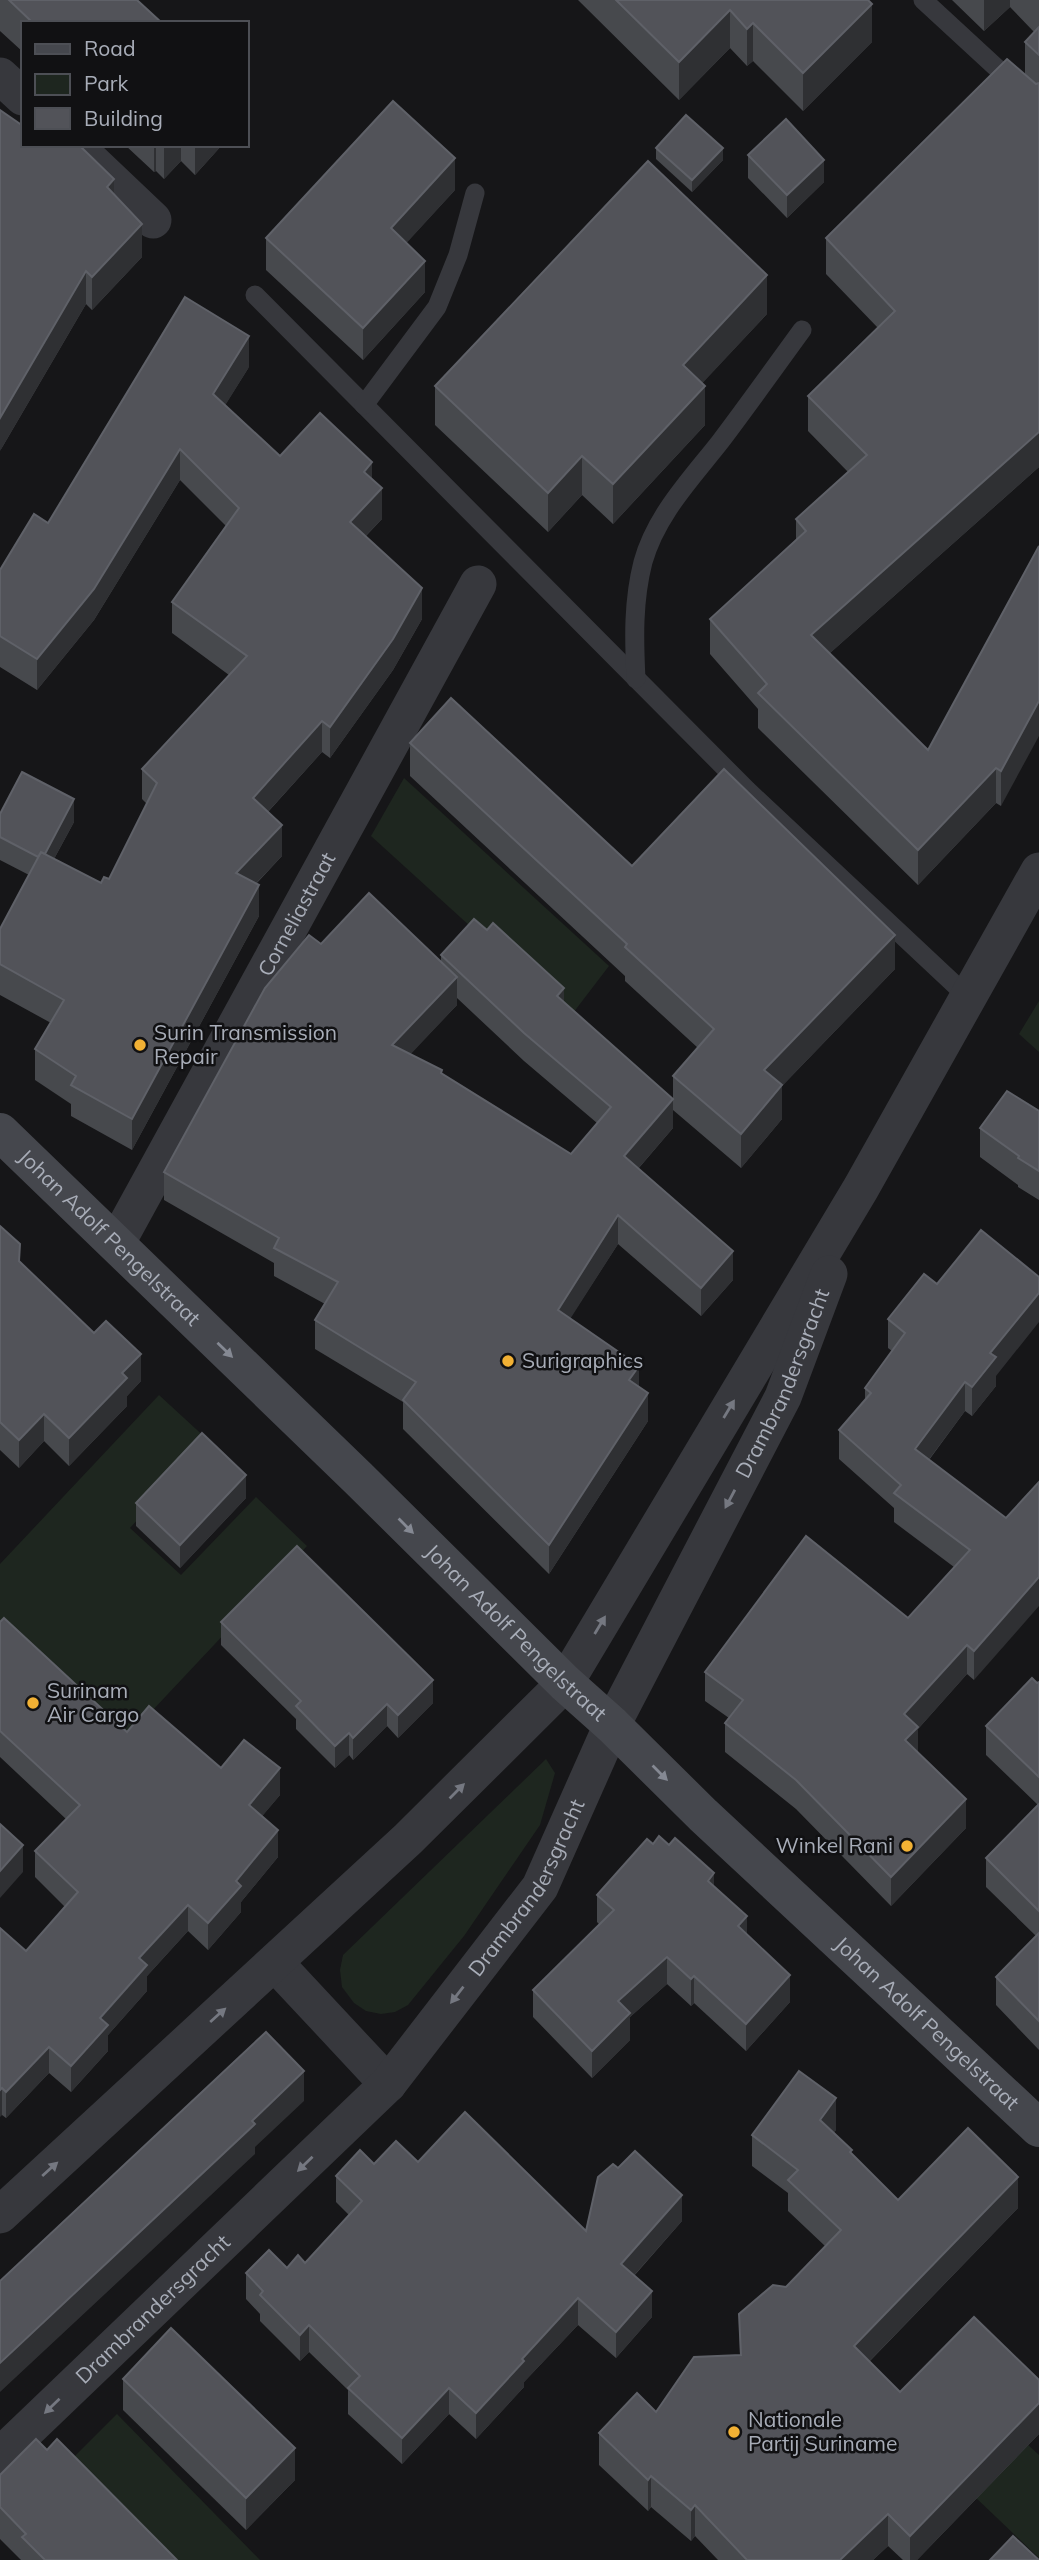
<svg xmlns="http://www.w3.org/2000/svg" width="1039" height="2560" viewBox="0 0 1039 2560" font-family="Mulish,sans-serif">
	<rect width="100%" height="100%" fill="#161618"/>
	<g fill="#1e261f">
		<polygon points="404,778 609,966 570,1017 371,836"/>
		<polygon points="1039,1001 1039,1052 1019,1034"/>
		<polygon points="159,1395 209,1441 130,1528 181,1575 256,1497 307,1546 120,1745 0,1632 0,1564"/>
		<polygon points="546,1759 555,1773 540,1825 464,1936 408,2005 395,2012 381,2014 366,2011 354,2003 342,1987 340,1970 343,1955"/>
		<polygon points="117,2414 260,2560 152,2560 62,2469"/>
		<polygon points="1025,2442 1039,2455 1039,2558 974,2496"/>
	</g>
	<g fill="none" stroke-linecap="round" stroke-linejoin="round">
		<g stroke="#37383d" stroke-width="19">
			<polyline points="923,0 1039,107"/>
			<polyline points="255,295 747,790 968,997"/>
			<polyline points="364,405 437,307 458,255 475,193"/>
			<path d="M636 679C634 639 633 601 643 562 656 515 691 479 720 442 748 405 775 367 802 330"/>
		</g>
		<g stroke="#37383d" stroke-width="37">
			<polyline points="0,76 23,97"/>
			<polyline points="74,145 153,220"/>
			<path id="s1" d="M116 1244 478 584"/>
			<polyline points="275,1963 388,2084"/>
			<polyline points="0,2215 408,1839 565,1683 861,1188 1039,871"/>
			<path id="s2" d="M0 2456 388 2084 540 1887 612 1725 783 1397 829 1274"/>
		</g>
		<path stroke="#45474d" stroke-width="38" id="s3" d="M0 1132 358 1478 565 1683 612 1725 703 1815 1039 2128"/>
	</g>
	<g fill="#47494d" fill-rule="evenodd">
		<polygon points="0,0 137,0 162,23 23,23 23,52 0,31"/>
		<polygon points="578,0 868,0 872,42 803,111 753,61 747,66 730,48 679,100"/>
		<polygon points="952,0 1039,0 1039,467 830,653 928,750 1039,546 1001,806 996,803 918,885 758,728 758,709 710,654 710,619 796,541 796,519 848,472 808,431 808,396 878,328 826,274 826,238 1025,74 1025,42 1034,32 1010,7 984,31"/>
		<polygon points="125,145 222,145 195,175 181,161 164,179 156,171 154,172"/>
		<polygon points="656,148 723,160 692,192 656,159"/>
		<polygon points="748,155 824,182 787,218 748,178"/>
		<polygon points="455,190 406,243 425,292 363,360 266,270 266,238"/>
		<polygon points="114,195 142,257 92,310 86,304 0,451"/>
		<polygon points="767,314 702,383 705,425 613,524 582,495 548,532 435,425 435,386"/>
		<polygon points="249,367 225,405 280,456 372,480 382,519 366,536 422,619 393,670 330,758 322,752 268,812 282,856 256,884 259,916 132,1150 71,1116 71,1104 35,1080 35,1049 51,1023 0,995 0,929 29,875 0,860 0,814 74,822 54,859 101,883 109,879 147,804 142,799 142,769 229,675 172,633 172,602 226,526 180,480 94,620 37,690 0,667 0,570 48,523"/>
		<polygon points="410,743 632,866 895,969 782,1086 782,1119 741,1168 673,1110 673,1076 698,1048 625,981 625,976 410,776"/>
		<path d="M321 944 441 962V955L564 1002 673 1128 638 1169 733 1280 701 1316 618 1244 570 1318 648 1421 549 1574 403 1429V1402L315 1349V1320L325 1304 274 1276V1263L164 1200V1172ZM457 998 524 1061 597 1123 571 1154 410 1054 457 1005Z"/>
		<polygon points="1039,1111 1039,1200 1018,1187 1018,1185 980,1157 980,1128"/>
		<polygon points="0,1226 20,1262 141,1381 127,1396 127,1406 69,1466 44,1441 19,1468 0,1450"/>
		<polygon points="888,1319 996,1376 996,1386 972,1416 965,1411 929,1460 1006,1518 974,1680 967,1674 918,1729 918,1752 966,1828 891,1906 796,1809 725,1752 725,1723 729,1718 705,1701 705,1672 908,1618 954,1567 894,1522 894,1508 839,1459 839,1430 865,1401 865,1388 892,1351 888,1348"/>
		<polygon points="246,1498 180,1568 136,1526 136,1503"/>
		<polygon points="0,1622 127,1732 221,1768 280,1795 262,1816 278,1857 241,1902 241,1912 208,1950 188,1931 147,1976 147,1991 108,2035 108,2051 71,2092 49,2073 6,2118 2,2115 0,1928 26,1951 65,1907 35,1877 35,1851 66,1819 0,1757"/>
		<polygon points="221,1622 433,1703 398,1738 387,1726 353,1760 349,1755 335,1768 296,1729 296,1719 221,1645"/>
		<polygon points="1039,1682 1039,2050 996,2005 996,1977 1036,1936 986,1887 986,1858 1038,1805 986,1755 986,1726"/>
		<polygon points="653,1844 714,1886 790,2002 746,2051 694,2003 691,2006 667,1984 630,2017 630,2040 592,2078 533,2017 533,1990 599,1924 597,1922 597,1895"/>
		<polygon points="836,2130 834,2132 852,2154 898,2200 1018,2208 869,2362 900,2392 1039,2434 917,2560 903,2560 888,2546 873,2560 718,2560 695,2536 691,2541 651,2507 648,2511 599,2465 599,2433 656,2412 740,2355 739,2314 786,2287 825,2246 788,2211 788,2193 752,2166 752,2135"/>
		<polygon points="418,2162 586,2231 682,2221 634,2276 652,2317 616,2358 578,2325 524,2382 524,2387 476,2439 449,2414 402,2464 348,2414 348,2390 309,2352 300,2361 260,2321 260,2314 246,2299 246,2273 287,2268 305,2263 349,2215 336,2202 336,2176 374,2164"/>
		<polygon points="123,2379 295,2480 246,2530 123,2410"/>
		<polygon points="47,2450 177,2560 21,2560 0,2539 0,2475"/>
	</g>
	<g fill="#2f3033">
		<polygon points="984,0 1010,0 1010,7 984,31"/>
		<polygon points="872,4 872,42 803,111 803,73"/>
		<polygon points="730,10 730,48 679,100 679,62"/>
		<polygon points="753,23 753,61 747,66 747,29"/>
		<polygon points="154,145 156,145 156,171 154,172"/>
		<polygon points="164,145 181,145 181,161 164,179"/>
		<polygon points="195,145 222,145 195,175"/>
		<polygon points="723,148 723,160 692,192 692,180"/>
		<polygon points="455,158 455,190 391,260 391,228"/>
		<polygon points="824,160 824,182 787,218 787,195"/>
		<polygon points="114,179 114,212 107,187"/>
		<polygon points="142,224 142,257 92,310 92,277"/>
		<polygon points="425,261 425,292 363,360 363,328"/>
		<polygon points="86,271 86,304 0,451 0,418"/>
		<polygon points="767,275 767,314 683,404 683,365"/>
		<polygon points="249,336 249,367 213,425 213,394"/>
		<polygon points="705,386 705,425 613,524 613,484"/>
		<polygon points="1039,432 1039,467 811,670 811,635"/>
		<polygon points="180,449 180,480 94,620 37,690 37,659"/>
		<polygon points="582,456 582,495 548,532 548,493"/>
		<polygon points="372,462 372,493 364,472"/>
		<polygon points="382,488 382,519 350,552 350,522"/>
		<polygon points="422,588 422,619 393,670 330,758 330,727"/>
		<polygon points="1039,701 1039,736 1001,806 1001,771"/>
		<polygon points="322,721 322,752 253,828 253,798"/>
		<polygon points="996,768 996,803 918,885 918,850"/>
		<polygon points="74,799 74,822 42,881 42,859"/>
		<polygon points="282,825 282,856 236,904 236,873"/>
		<polygon points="259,885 259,916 132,1150 132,1119"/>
		<polygon points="895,935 895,969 782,1086 782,1119 741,1168 741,1134 764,1070"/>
		<polygon points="457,977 457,1005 392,1074 392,1045"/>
		<polygon points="564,988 564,1017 557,996"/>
		<polygon points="673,1099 673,1128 624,1185 624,1156"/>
		<polygon points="618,1215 618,1244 558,1338 558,1310"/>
		<polygon points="733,1251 733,1280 701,1316 701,1288"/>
		<polygon points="1039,1293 1039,1322 996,1376 996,1386 972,1416 972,1387 990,1353"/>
		<polygon points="141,1354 141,1381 127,1396 127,1406 69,1466 69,1438 122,1373"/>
		<polygon points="639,1366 639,1394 629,1380"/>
		<polygon points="965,1382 965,1411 915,1478 915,1449"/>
		<polygon points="648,1393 648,1421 549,1574 549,1545"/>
		<polygon points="44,1414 44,1441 19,1468 19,1440"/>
		<polygon points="246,1475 246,1498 180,1568 180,1545"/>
		<polygon points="1039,1577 1039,1606 974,1680 974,1651"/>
		<polygon points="967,1645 967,1674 918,1729 918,1756 905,1769 904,1714"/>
		<polygon points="433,1680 433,1703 398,1738 398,1715"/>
		<polygon points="387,1704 387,1726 353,1760 353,1738"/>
		<polygon points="349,1733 349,1755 335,1768 335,1746"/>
		<polygon points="280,1768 280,1795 249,1832 249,1805"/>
		<polygon points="966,1799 966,1828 891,1906 891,1877"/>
		<polygon points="278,1830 278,1857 241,1902 241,1912 208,1950 208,1923 236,1881"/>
		<polygon points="23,1845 23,1872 0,1898 0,1871"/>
		<polygon points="714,1873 714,1900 708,1881"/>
		<polygon points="188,1905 188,1931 147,1976 147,1991 108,2035 108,2051 71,2092 71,2066 100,2018 139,1958"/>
		<polygon points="747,1916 747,1943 738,1926"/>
		<polygon points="667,1957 667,1984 630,2017 630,2040 592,2078 592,2051 618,2001"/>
		<polygon points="790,1975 790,2002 746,2051 746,2024"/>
		<polygon points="694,1976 694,2003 691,2006 691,1979"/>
		<polygon points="49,2047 49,2073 6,2118 6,2092"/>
		<polygon points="304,2071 304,2101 255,2147 255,2154 0,2392 0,2363"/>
		<polygon points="2,2088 2,2115 0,2117 0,2090"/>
		<polygon points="836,2098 836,2130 820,2151 820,2120"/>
		<polygon points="1018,2177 1018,2208 854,2377 854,2346"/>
		<polygon points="682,2195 682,2221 621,2290 621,2264"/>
		<polygon points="652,2291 652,2317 616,2358 616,2332"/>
		<polygon points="578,2298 578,2325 524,2382 524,2387 476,2439 476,2413 522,2359"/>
		<polygon points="309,2325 309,2352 300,2361 300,2335"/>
		<polygon points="449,2388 449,2414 402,2464 402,2438"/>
		<polygon points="1039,2403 1039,2434 917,2560 910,2560 910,2536"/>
		<polygon points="295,2448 295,2480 246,2530 246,2498"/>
		<polygon points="651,2476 651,2507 648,2511 648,2480"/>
		<polygon points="695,2505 695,2536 691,2541 691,2510"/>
		<polygon points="888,2514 888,2546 873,2560 840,2560"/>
	</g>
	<g fill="#525359" stroke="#5f6168" stroke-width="2">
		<polygon points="9,0 137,0 162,23 33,23"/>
		<polygon points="616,0 868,0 872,4 803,73 753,23 747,29 730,10 679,62"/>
		<polygon points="1039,27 1039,55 1025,42"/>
		<polygon points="1007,59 1036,84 1039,83 1039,432 811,635 928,750 1039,546 1039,701 1001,771 996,768 918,850 758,693 767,684 710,619 806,531 796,519 867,455 808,396 895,311 826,238"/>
		<polygon points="393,101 455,158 391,228 425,261 363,328 266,238"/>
		<polygon points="0,110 23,126 23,145 79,145 114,179 107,187 142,224 92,277 86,271 0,418"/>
		<polygon points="686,115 723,148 692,180 656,148"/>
		<polygon points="786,119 824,160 787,195 748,155"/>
		<polygon points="648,161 767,275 683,365 705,386 613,484 582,456 548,493 435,386"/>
		<polygon points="185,297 249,336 213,394 280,456 320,413 372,462 364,472 382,488 350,522 422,588 393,639 330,727 322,721 253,798 282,825 236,873 259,885 132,1119 71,1085 76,1076 35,1049 64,1000 0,964 0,929 41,852 101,883 104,877 109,879 157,783 142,769 247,656 172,602 239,508 180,449 94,589 37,659 0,636 0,570 34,514 48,523"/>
		<polygon points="451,698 632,866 724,769 895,935 764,1070 782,1085 741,1134 673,1076 714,1029 625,947 627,944 410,743"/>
		<polygon points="22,772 74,799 45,854 41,852 38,857 0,837 0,814"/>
		<polygon points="369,893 457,977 392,1045 442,1070 441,1073 571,1154 611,1107 524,1033 441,955 474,919 487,930 493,923 564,988 557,996 673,1099 624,1156 733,1251 701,1288 618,1215 558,1310 639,1366 629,1380 648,1393 549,1545 403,1400 416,1382 315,1320 338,1282 274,1248 279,1238 164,1172 265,988 309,935 321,944"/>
		<polygon points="1007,1091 1039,1111 1039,1171 1018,1158 1019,1156 980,1128"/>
		<polygon points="0,1226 20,1244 19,1261 94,1333 106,1321 141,1354 122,1373 127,1378 69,1438 44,1414 19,1440 0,1422"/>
		<polygon points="981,1230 1039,1277 1039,1293 990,1353 996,1357 972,1387 965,1382 915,1449 1006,1518 1039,1482 1039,1577 974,1651 967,1645 904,1714 918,1727 905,1740 966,1799 891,1877 796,1780 725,1723 743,1700 705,1672 806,1536 908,1618 970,1550 894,1493 901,1485 839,1430 871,1393 865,1388 905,1333 888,1319 924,1274 937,1284"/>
		<polygon points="202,1433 246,1475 180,1545 136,1503"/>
		<polygon points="297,1546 433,1680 398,1715 387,1704 353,1738 349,1733 335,1746 296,1706 301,1701 221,1622"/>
		<polygon points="4,1618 127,1732 149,1706 221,1768 244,1740 280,1768 249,1805 278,1830 236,1881 241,1886 208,1923 188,1905 139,1958 147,1965 100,2018 108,2025 71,2066 49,2047 6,2092 2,2088 0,2090 0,1928 26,1951 78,1892 35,1851 80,1805 0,1731 0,1622"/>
		<polygon points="1032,1678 1037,1683 1039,1682 1039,1777 986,1726"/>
		<polygon points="1039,1804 1039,1911 986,1858"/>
		<polygon points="0,1824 23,1845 0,1871"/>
		<polygon points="659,1836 669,1845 675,1838 714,1873 708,1881 747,1916 738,1926 790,1975 746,2024 694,1976 691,1979 667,1957 618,2001 630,2013 592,2051 533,1990 614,1910 597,1895 647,1839 653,1844"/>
		<polygon points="1039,1933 1039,2021 996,1977"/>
		<polygon points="266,2032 304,2071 252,2121 255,2124 0,2363 0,2281"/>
		<polygon points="799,2071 836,2098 820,2120 852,2150 850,2152 898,2200 968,2128 1018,2177 854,2346 900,2392 974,2317 1039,2380 1039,2403 910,2536 888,2514 840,2560 747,2560 695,2505 691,2510 651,2476 648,2480 599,2433 637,2393 656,2412 694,2357 741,2355 739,2314 773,2285 786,2287 841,2230 788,2180 798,2170 752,2135"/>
		<polygon points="465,2112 586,2231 598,2177 613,2164 618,2168 635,2151 682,2195 621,2264 652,2291 616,2332 578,2298 522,2359 524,2361 476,2413 449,2388 402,2438 348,2388 360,2376 309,2325 300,2335 260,2295 263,2291 246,2273 269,2250 287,2268 298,2255 305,2263 362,2201 336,2176 360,2150 374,2164 396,2141 418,2162"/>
		<polygon points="171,2328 295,2448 246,2498 123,2379"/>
		<polygon points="36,2439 47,2450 57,2439 177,2560 45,2560 22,2537 26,2534 0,2507 0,2475"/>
		<polygon points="1013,2536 1039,2560 990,2560"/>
	</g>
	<defs><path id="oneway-solid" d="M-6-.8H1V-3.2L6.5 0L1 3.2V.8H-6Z" transform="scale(1.75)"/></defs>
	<g fill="#858993">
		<use href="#oneway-solid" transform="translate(225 1350) rotate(44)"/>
		<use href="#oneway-solid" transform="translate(406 1526) rotate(45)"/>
		<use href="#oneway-solid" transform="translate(660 1773) rotate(45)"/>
	</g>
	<g fill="#757881">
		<use href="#oneway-solid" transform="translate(729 1409) rotate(-59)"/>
		<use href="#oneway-solid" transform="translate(730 1499) rotate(118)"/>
		<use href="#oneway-solid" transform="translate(600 1625) rotate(-59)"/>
		<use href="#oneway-solid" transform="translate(457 1791) rotate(-45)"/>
		<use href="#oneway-solid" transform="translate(457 1995) rotate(128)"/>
		<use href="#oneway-solid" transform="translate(218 2015) rotate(-42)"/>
		<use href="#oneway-solid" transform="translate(305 2164) rotate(136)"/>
		<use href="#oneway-solid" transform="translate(50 2169) rotate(-42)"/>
		<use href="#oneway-solid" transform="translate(52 2406) rotate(136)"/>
	</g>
	<g fill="#f2b134" stroke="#111113" stroke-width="2.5">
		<circle cx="140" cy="1045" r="7"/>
		<circle cx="508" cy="1361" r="7"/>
		<circle cx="33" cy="1703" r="7"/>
		<circle cx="907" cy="1846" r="7"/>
		<circle cx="734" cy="2432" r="7"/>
	</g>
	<g text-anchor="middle" stroke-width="5" stroke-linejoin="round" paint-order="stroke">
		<g font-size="21" fill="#a8adb8" stroke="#111113">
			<text dy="7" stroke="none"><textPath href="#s1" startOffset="376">Corneliastraat</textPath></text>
			<text dy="7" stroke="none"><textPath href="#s3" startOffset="152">Johan Adolf Pengelstraat</textPath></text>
			<text dy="7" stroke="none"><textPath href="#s2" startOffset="1346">Drambrandersgracht</textPath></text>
			<text dy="7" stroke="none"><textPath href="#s3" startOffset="719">Johan Adolf Pengelstraat</textPath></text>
			<text dy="7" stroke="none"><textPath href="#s2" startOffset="779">Drambrandersgracht</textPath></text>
			<text dy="7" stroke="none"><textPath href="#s3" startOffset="1286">Johan Adolf Pengelstraat</textPath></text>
			<text dy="7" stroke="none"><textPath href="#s2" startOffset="212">Drambrandersgracht</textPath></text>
		</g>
		<g font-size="21" fill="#a8adb8" stroke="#111113" text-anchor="start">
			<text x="154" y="1040">Surin Transmission<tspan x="154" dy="24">Repair</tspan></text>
			<text x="522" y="1368">Surigraphics</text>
			<text x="47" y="1698">Surinam<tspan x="47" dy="24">Air Cargo</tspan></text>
			<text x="893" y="1853" text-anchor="end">Winkel Rani</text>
			<text x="748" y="2427">Nationale<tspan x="748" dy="24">Partij Suriname</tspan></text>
		</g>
	</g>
	<rect x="21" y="21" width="228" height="126" fill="#111113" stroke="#4d4f55" stroke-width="2"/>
	<rect x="35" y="44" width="35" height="10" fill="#45474d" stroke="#4d4f55" stroke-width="2"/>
	<text x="84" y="56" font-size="21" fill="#a8adb8">Road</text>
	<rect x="35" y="74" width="35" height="21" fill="#1e261f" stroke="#4d4f55" stroke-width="2"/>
	<text x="84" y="91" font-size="21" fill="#a8adb8">Park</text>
	<rect x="35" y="108" width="35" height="21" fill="#525359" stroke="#4d4f55" stroke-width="2"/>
	<text x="84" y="126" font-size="21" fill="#a8adb8">Building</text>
</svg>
